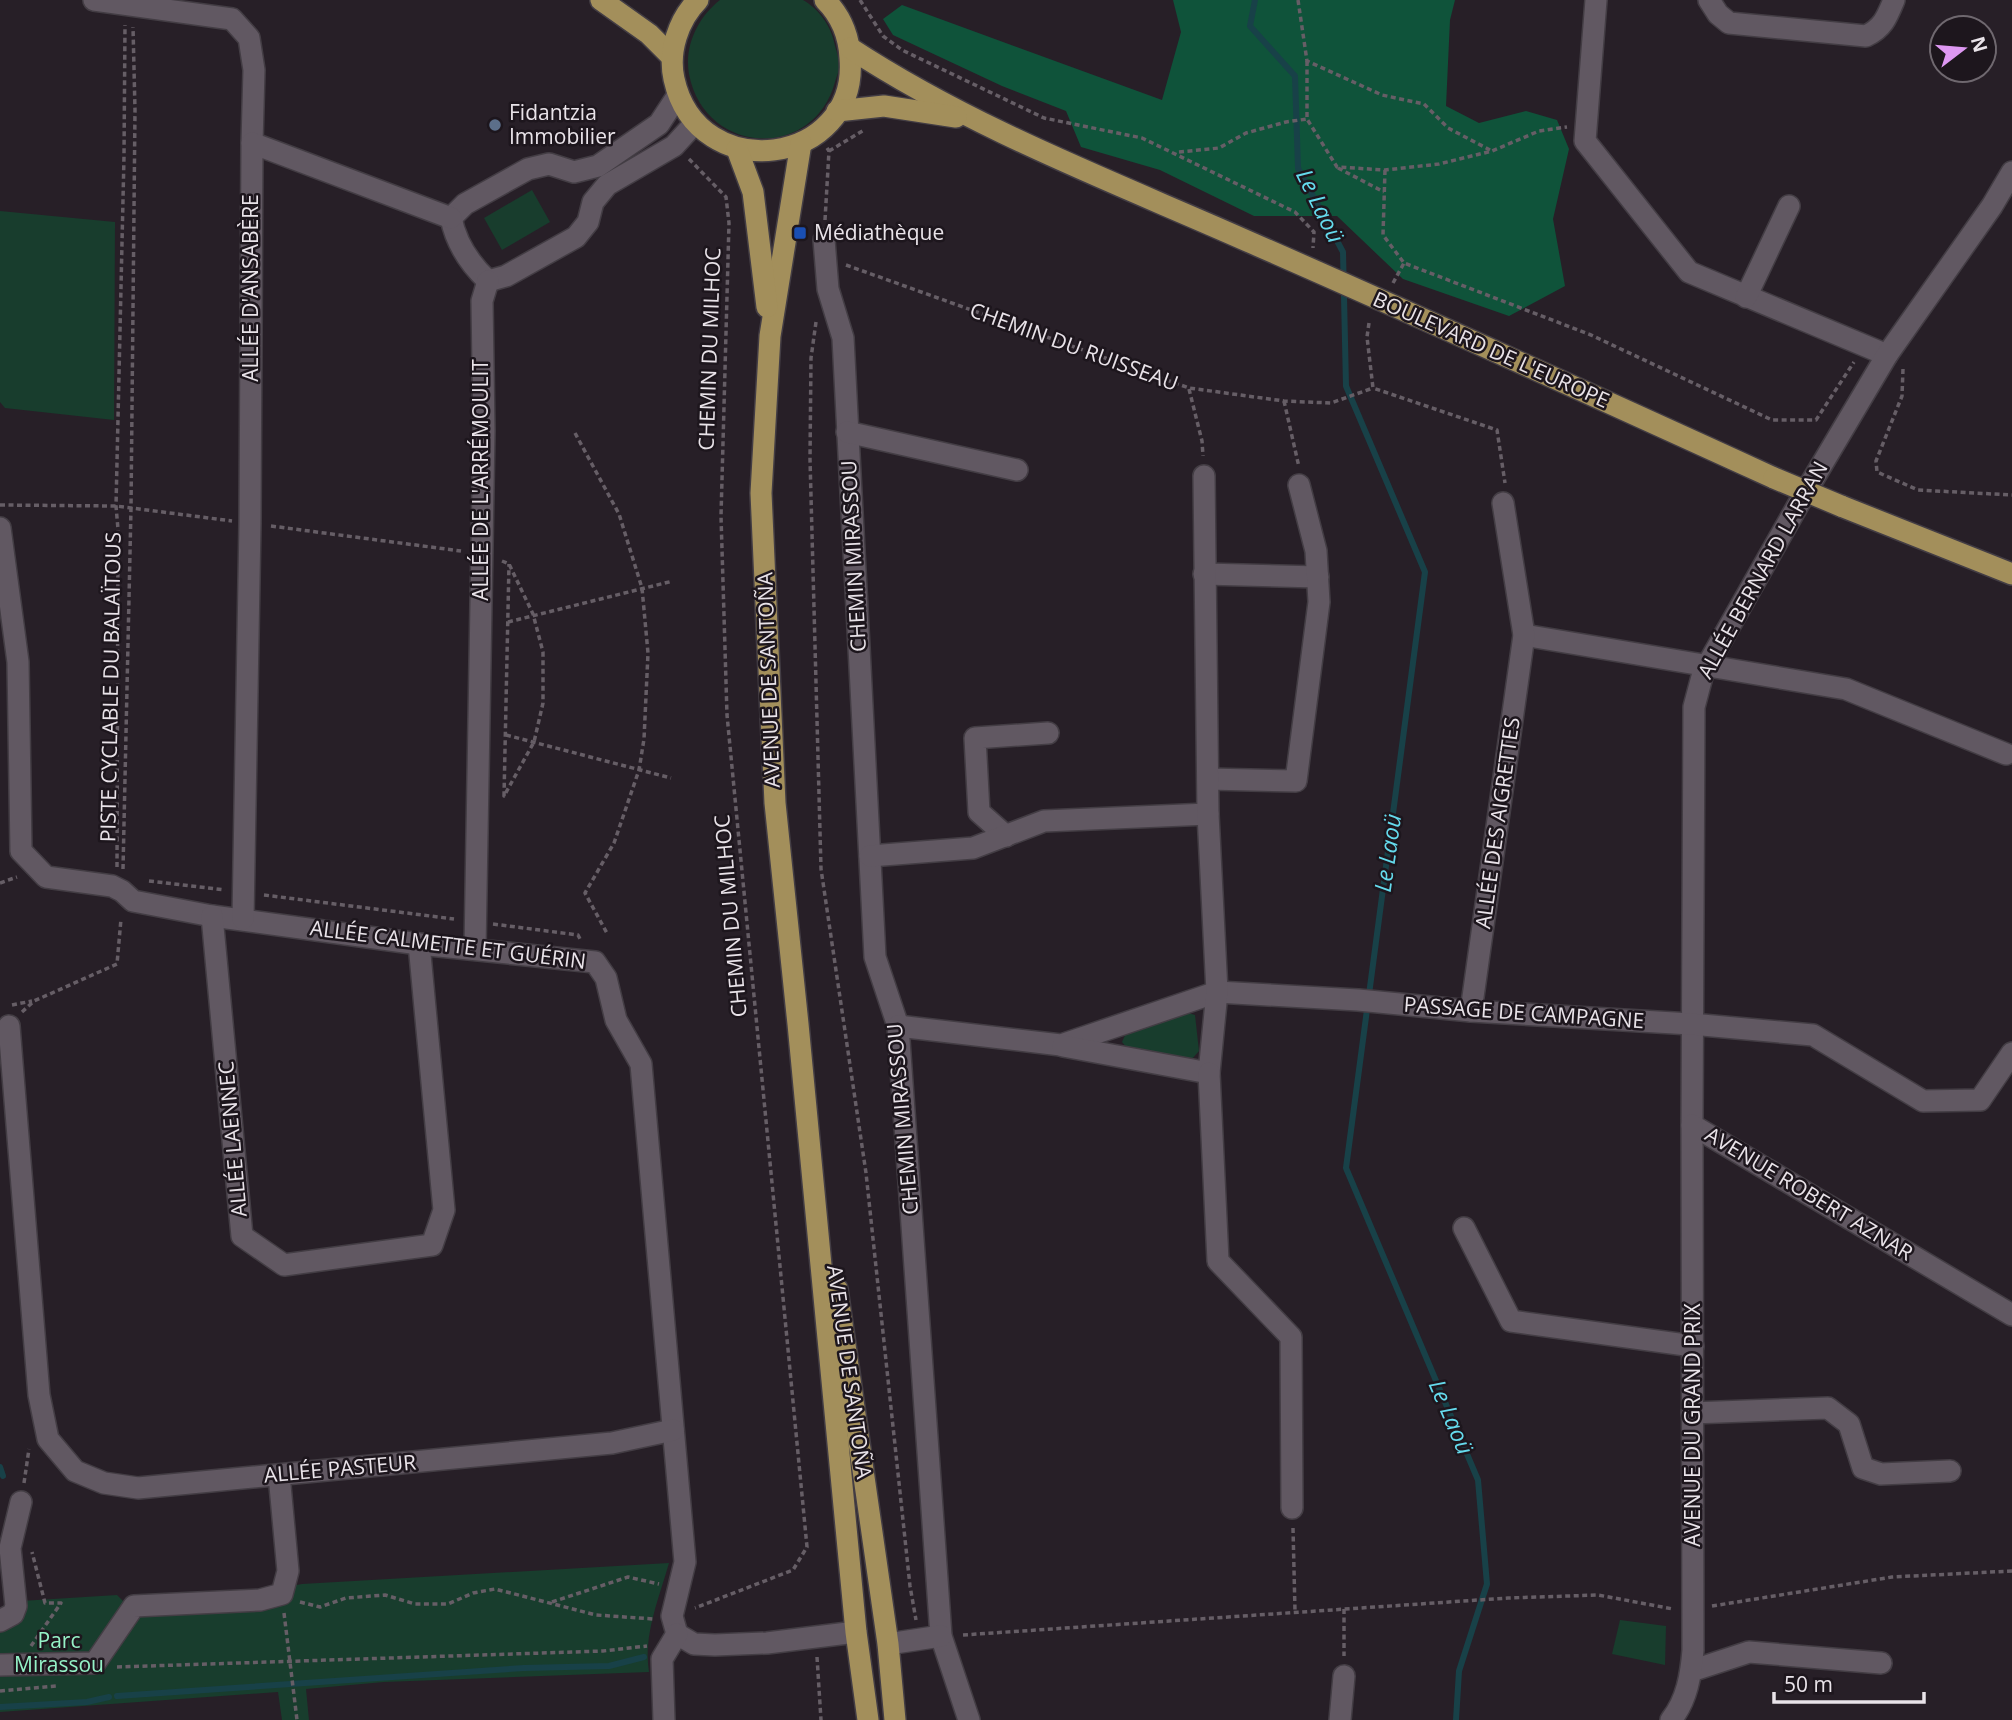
<svg xmlns="http://www.w3.org/2000/svg" width="2012" height="1720" viewBox="0 0 2012 1720" font-family="'Open Sans',sans-serif">
	<rect width="100%" height="100%" fill="#271f27"/>
	<g fill="#183d2d">
		<path d="M720 0H803C819 9 832 27 835 46 837 52 839 60 839 67 839 72 836 78 835 82 813 162 704 155 689 74 684 46 698 17 720 0Z"/>
		<polygon points="532,190 550,222 502,250 484,218"/>
		<polygon points="0,211 115,222 114,420 5,408 0,402"/>
		<polygon points="1188,1013 1195,1015 1199,1051 1191,1060 1127,1048 1122,1042 1126,1033"/>
		<path d="M669 1563C659 1598 643 1636 649 1672L384 1682 306 1689 309 1720H282L278 1692 0 1712V1627L21 1601 117 1595 137 1615 302 1584Z"/>
		<polygon points="1620,1620 1666,1626 1665,1665 1612,1654"/>
	</g>
	<polygon fill="#0f533a" points="1173,0 1455,0 1450,20 1446,106 1479,123 1526,111 1557,120 1569,149 1553,219 1565,286 1509,316 1403,279 1337,216 1254,216 1160,170 1081,147 1066,111 1002,86 893,35 883,19 902,5 1162,100 1181,32"/>
	<g fill="none" stroke-linecap="round" stroke-linejoin="round">
		<g stroke="#184148" stroke-width="6">
			<polyline points="1255,0 1250,26 1295,76 1298,168 1343,252 1346,386 1425,572 1346,1168 1478,1480 1487,1584 1459,1671 1456,1720"/>
			<polyline points="0,1467 3,1476"/>
			<polyline points="117,1696 524,1668 609,1666 644,1657"/>
			<polyline points="0,1707 87,1702 109,1697"/>
		</g>
		<defs>
			<g id="minor">
				<polyline points="94,0 232,19 249,38 254,70 252,143"/>
				<polyline points="1596,0 1585,141 1689,272 1887,355"/>
				<path d="M1709 0 1718 14 1729 23 1866 36C1883 28 1887 17 1894 0"/>
				<polyline points="2012,172 1992,206 1887,355 1802,498 1703,673 1694,707 1692,1125 2012,1315"/>
				<polyline points="451,218 465,204 528,169 549,164 574,172 598,166 659,124 678,95"/>
				<path d="M451 218C456 243 470 264 488 281"/>
				<polyline points="824,240 828,289 843,338 875,957 898,1026 941,1636 969,1720"/>
				<polyline points="488,281 506,276 576,237 588,222 593,202 607,185 674,146 695,123"/>
				<polyline points="1746,297 1789,206"/>
				<polyline points="847,432 1017,470"/>
				<polyline points="0,528 18,662 21,851 46,877 112,886 122,891 133,901 212,916 419,944 595,962 606,978 616,1020 641,1064 685,1562 672,1616 677,1634 694,1644 715,1645 767,1643 856,1632"/>
				<polyline points="1204,574 1318,577"/>
				<polyline points="1524,635 1846,689 2006,754"/>
				<polyline points="1208,779 1296,781 1319,602 1316,551 1299,485"/>
				<polyline points="1006,836 979,812 975,738 1048,733"/>
				<polyline points="870,856 973,848 1044,821 1208,814"/>
				<polyline points="212,916 242,1236 284,1265 432,1245 444,1210 419,944"/>
				<polyline points="243,919 250,523 252,143 451,218"/>
				<polyline points="475,949 484,431 482,301 488,281"/>
				<polyline points="1471,1011 1524,635 1503,503"/>
				<polyline points="9,1026 39,1395 48,1439 75,1471 104,1483 138,1488 612,1443 673,1430"/>
				<polyline points="898,1026 1061,1045 1217,992 1358,1000 1471,1011 1691,1024 1813,1035 1923,1101 1980,1100 2012,1053"/>
				<polyline points="1063,1046 1209,1073 1217,992 1208,814 1204,476"/>
				<polyline points="1209,1073 1218,1261 1291,1337 1292,1508"/>
				<polyline points="1464,1228 1511,1321 1693,1346"/>
				<polyline points="1692,1413 1828,1408 1849,1424 1863,1468 1881,1474 1950,1471"/>
				<polyline points="0,1621 13,1614 16,1606 10,1548 21,1502"/>
				<polyline points="888,1644 941,1636"/>
				<polyline points="0,1665 95,1663 134,1606 260,1600 282,1594 288,1571 279,1475"/>
				<polyline points="1691,1671 1749,1652 1881,1663"/>
				<polyline points="664,1720 662,1659 677,1634"/>
				<polyline points="1340,1720 1344,1676"/>
				<path d="M1671 1720C1687 1700 1691 1675 1693 1650L1692 1125"/>
			</g>
			<g id="major">
				<polyline points="601,0 649,34 672,57"/>
				<path d="M698 0C678 20 668 52 674 79 698 188 859 166 850 58 849 36 841 16 825 0"/>
				<path d="M850 48C975 130 1117 183 1254 244 1428 320 1601 399 1774 478"/>
				<polyline points="837,111 884,106 956,117"/>
				<polyline points="801,143 770,336 761,493 775,803 798,1024 856,1632 868,1720"/>
				<polyline points="737,149 753,192 767,307"/>
				<polyline points="1841,506 2012,574"/>
				<polyline points="837,1289 888,1644 895,1720"/>
			</g>
		</defs>
		<use href="#minor" stroke="#433d44" stroke-width="24"/>
		<use href="#major" stroke="#433d44" stroke-width="24"/>
		<g stroke="#665e66" stroke-width="3.5" stroke-dasharray="5 3.5" stroke-linecap="butt">
			<polyline points="860,0 883,36 902,50 1044,118 1142,138 1295,212 1314,232 1313,248"/>
			<polyline points="1298,0 1307,61 1382,95 1424,104 1448,128 1490,150"/>
			<polyline points="1307,61 1307,119 1337,167 1385,170 1439,164 1492,151 1539,131 1567,127"/>
			<polyline points="829,151 864,130"/>
			<polyline points="1179,152 1219,148 1246,133 1286,122 1307,119"/>
			<polyline points="689,159 726,197 729,223 721,516 727,715 807,1547 793,1570 695,1608"/>
			<polyline points="1338,168 1384,192"/>
			<polyline points="1385,170 1383,235 1404,263 1591,335 1772,420 1816,420 1854,362"/>
			<polyline points="825,220 829,151 827,148"/>
			<polyline points="846,265 1189,388 1284,401 1331,403 1373,388"/>
			<polyline points="1393,283 1404,263"/>
			<polyline points="816,322 811,358 810,459 821,869 866,1173 910,1586 916,1620"/>
			<polyline points="1369,323 1367,337 1373,388 1497,430 1505,483"/>
			<polyline points="1903,369 1902,396 1876,461 1877,472 1918,490 2012,495"/>
			<polyline points="1189,389 1202,441 1203,456"/>
			<polyline points="1284,401 1299,467"/>
			<polyline points="575,433 619,514 642,588 648,653 644,739 639,770 614,843 585,893 608,935"/>
			<polyline points="0,505 116,506 232,521"/>
			<polyline points="271,526 461,551"/>
			<polyline points="502,561 509,564 533,614 543,652 543,703 534,742 504,796 509,564"/>
			<polyline points="508,622 673,581"/>
			<polyline points="506,735 671,778"/>
			<polyline points="117,867 118,529 116,506 124,156 125,25"/>
			<polyline points="123,869 131,508 135,110 133,27"/>
			<polyline points="149,881 225,890"/>
			<polyline points="0,883 17,877"/>
			<polyline points="264,895 454,919"/>
			<polyline points="493,924 578,935 580,939"/>
			<polyline points="12,1005 32,1001"/>
			<polyline points="22,1012 34,1001 117,964 121,919"/>
			<polyline points="24,1483 29,1449"/>
			<polyline points="1293,1528 1295,1611"/>
			<polyline points="300,1602 320,1607 346,1598 385,1595 415,1604 448,1604 473,1593 495,1589 596,1615 654,1619"/>
			<polyline points="552,1602 628,1577 659,1584"/>
			<polyline points="1712,1606 1892,1577 2012,1571"/>
			<polyline points="1344,1609 1344,1656"/>
			<polyline points="284,1613 297,1720"/>
			<polyline points="963,1635 1508,1598 1598,1595 1673,1609"/>
			<polyline points="31,1646 61,1603 45,1603 32,1552"/>
			<polyline points="817,1657 821,1720"/>
			<polyline points="117,1667 603,1651 647,1646"/>
			<polyline points="0,1691 57,1686"/>
		</g>
		<use href="#minor" stroke="#615862" stroke-width="21"/>
		<use href="#major" stroke="#a38f5b" stroke-width="21"/>
		<defs>
			<polyline id="major-bridge" points="1774,478 1841,506"/>
		</defs>
		<use href="#major-bridge" stroke="#433d44" stroke-width="24" stroke-linecap="butt"/>
		<use href="#major-bridge" stroke="#a38f5b" stroke-width="21"/>
	</g>
	<circle fill="#5c6f8a" stroke="#1d161d" stroke-width="2.5" cx="495" cy="125" r="7"/>
	<rect fill="#1a4fb4" stroke="#1d161d" stroke-width="2.5" x="793" y="226" width="14" height="14" rx="3.5"/>
	<g text-anchor="middle" stroke-width="5" stroke-linejoin="round" paint-order="stroke">
		<g font-size="21" fill="#e9e3e9" stroke="#1d161d" text-anchor="start">
			<text x="509" y="120">Fidantzia<tspan x="509" dy="24">Immobilier</tspan></text>
			<text x="814" y="240">Médiathèque</text>
		</g>
		<g font-size="21" fill="#e9e3e9" stroke="#1d161d">
			<text transform="translate(251 288) rotate(-90)" y="7">ALLÉE D'ANSABÈRE</text>
			<text transform="translate(1074 347) rotate(20)" y="7">CHEMIN DU RUISSEAU</text>
			<text transform="translate(710 349) rotate(-88)" y="7">CHEMIN DU MILHOC</text>
			<text transform="translate(1491 350) rotate(24)" y="7">BOULEVARD DE L'EUROPE</text>
			<text transform="translate(481 480) rotate(-90)" y="7">ALLÉE DE L'ARRÉMOULIT</text>
			<text transform="translate(854 556) rotate(-93)" y="7">CHEMIN MIRASSOU</text>
			<text transform="translate(1763 570) rotate(-61)" y="7">ALLÉE BERNARD LARRAN</text>
			<text transform="translate(769 680) rotate(-92)" y="7">AVENUE DE SANTOÑA</text>
			<text transform="translate(111 687) rotate(-89)" y="7">PISTE CYCLABLE DU BALAÏTOUS</text>
			<text transform="translate(1498 823) rotate(-82)" y="7">ALLÉE DES AIGRETTES</text>
			<text transform="translate(731 916) rotate(-95)" y="7">CHEMIN DU MILHOC</text>
			<text transform="translate(448 945) rotate(7)" y="7">ALLÉE CALMETTE ET GUÉRIN</text>
			<text transform="translate(1524 1013) rotate(4)" y="7">PASSAGE DE CAMPAGNE</text>
			<text transform="translate(903 1119) rotate(-95)" y="7">CHEMIN MIRASSOU</text>
			<text transform="translate(233 1139) rotate(-95)" y="7">ALLÉE LAENNEC</text>
			<text transform="translate(1809 1194) rotate(31)" y="7">AVENUE ROBERT AZNAR</text>
			<text transform="translate(849 1372) rotate(82)" y="7">AVENUE DE SANTOÑA</text>
			<text transform="translate(1693 1425) rotate(-90)" y="7">AVENUE DU GRAND PRIX</text>
			<text transform="translate(340 1469) rotate(-5)" y="7">ALLÉE PASTEUR</text>
		</g>
		<g font-size="21" fill="#95f2c7" stroke="#1d161d">
			<text x="59" y="1648">Parc<tspan x="59" dy="24">Mirassou</tspan></text>
		</g>
		<g font-size="23" font-style="italic" fill="#65dbed" stroke="#1d161d">
			<text transform="translate(1320 206) rotate(64)" y="8">Le Laoü</text>
			<text transform="translate(1388 853) rotate(-82)" y="8">Le Laoü</text>
			<text transform="translate(1451 1417) rotate(67)" y="8">Le Laoü</text>
		</g>
	</g>
	<g transform="translate(1963 49) rotate(74)"><circle r="33" fill="#1d161d" stroke="#6f686f" stroke-width="2"/>
	<path d="M0-5L12 26L0 18L-12 26Z" fill="#de98f2"/>
	<text y="-10" font-size="19" font-weight="bold" text-anchor="middle" fill="#e9e3e9">N</text>
	</g>
	<path d="M1774 1692v10h150v-10" fill="none" stroke="#e9e3e9" stroke-width="3.5"/>
	<text x="1784" y="1692" font-size="21" fill="#e9e3e9" stroke="#1d161d" stroke-width="5" paint-order="stroke">50 m</text>
</svg>
